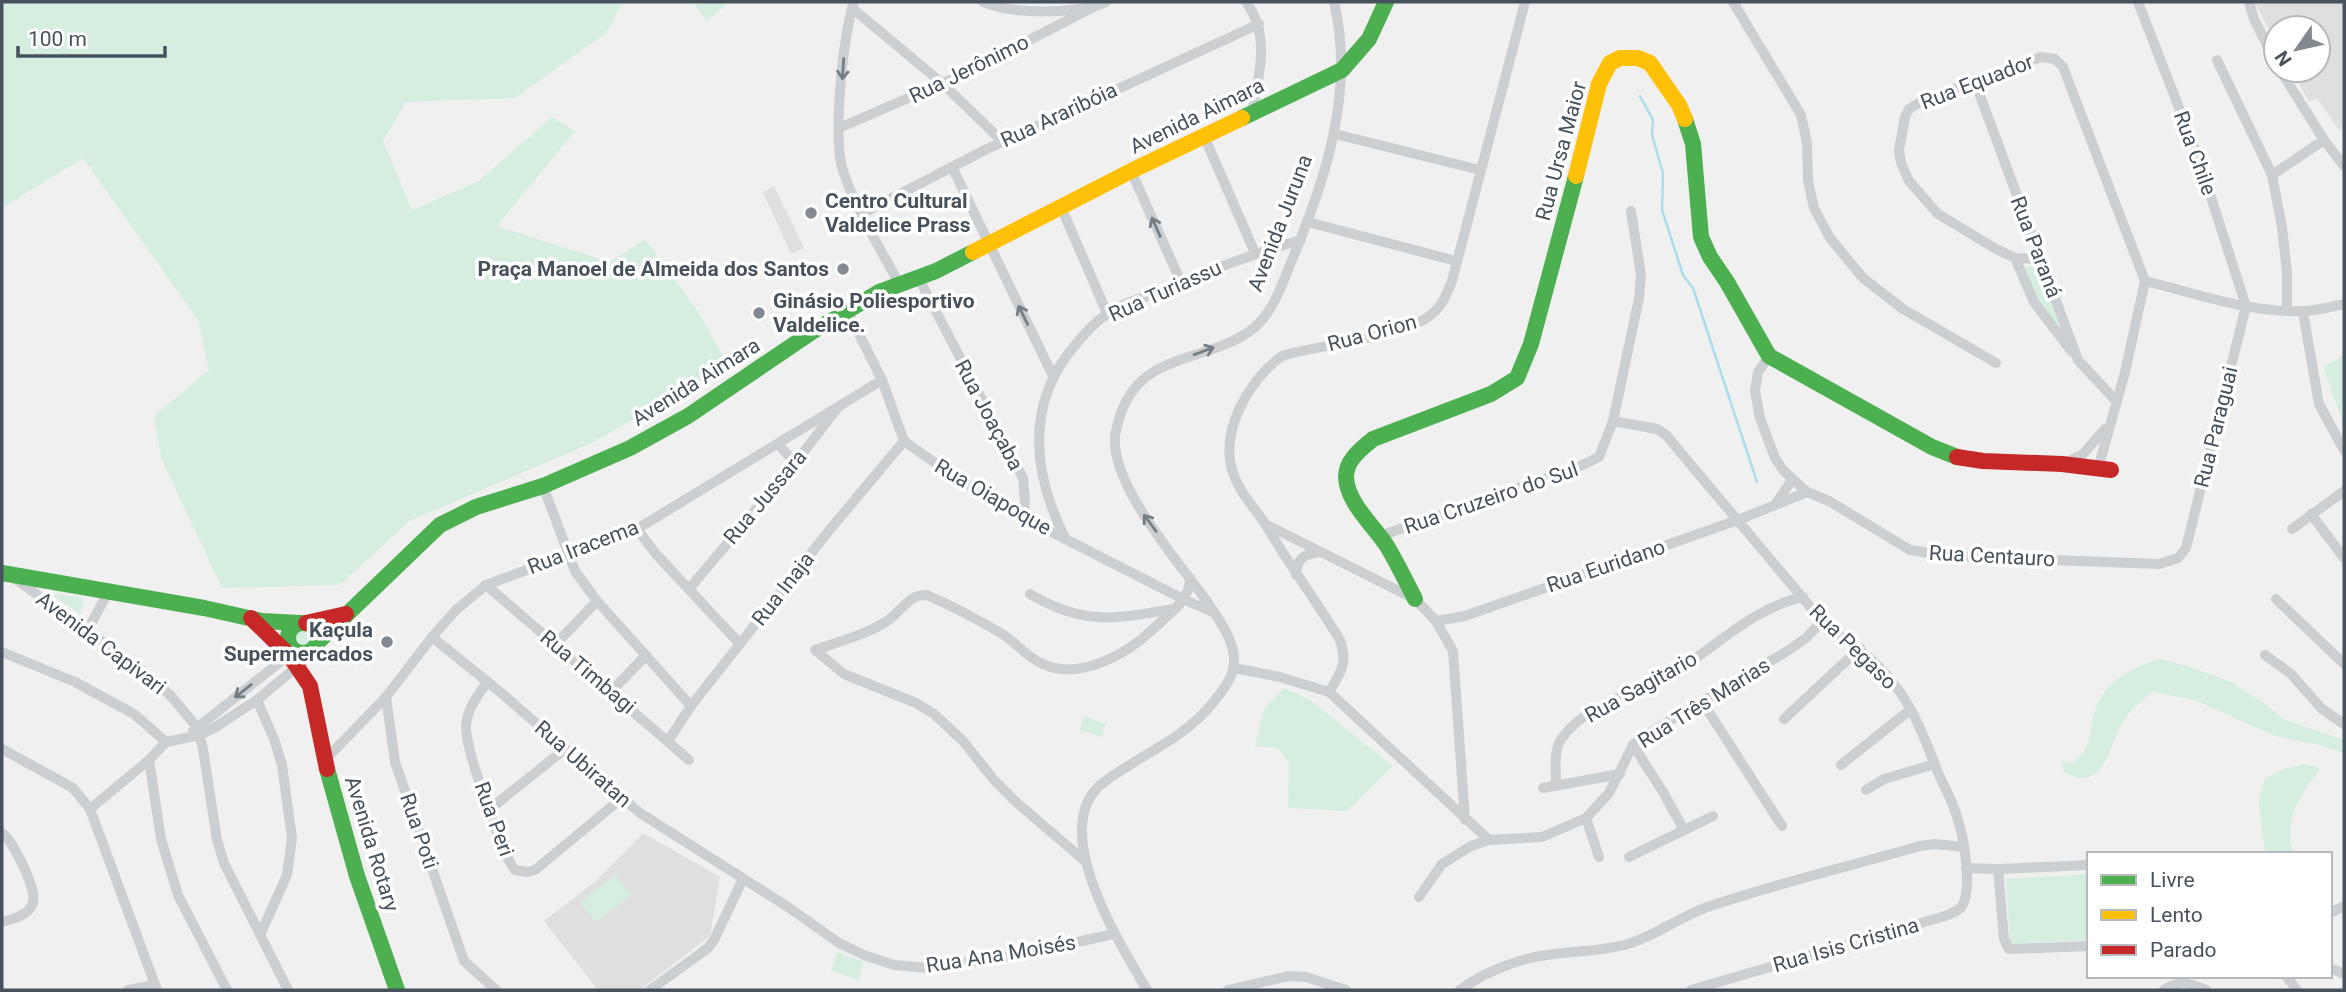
<svg xmlns="http://www.w3.org/2000/svg" width="2346" height="992" viewBox="0 0 2346 992" font-family="Roboto,sans-serif">
	<rect width="100%" height="100%" fill="#f1f0f0"/>
	<g fill="#dfdfe0">
		<polygon points="2256,2 2344,2 2344,127 2339,130 2317,98 2309,102 2291,70 2318,70 2318,28 2276,28 2276,43 2256,5"/>
		<polygon points="774,186 804,248 791,254 763,192"/>
		<polygon points="643,833 720,877 710,936 640,990 598,990 544,921 596,881"/>
	</g>
	<g fill="#d6eee0">
		<polygon points="2,2 623,2 606,33 515,98 406,102 383,141 412,210 479,181 552,117 575,131 497,226 610,262 645,239 697,310 725,360 717,371 592,443 409,521 340,585 222,588 161,458 154,416 209,370 198,320 83,158 2,208"/>
		<polygon points="693,2 724,2 726,5 707,21"/>
		<polygon points="2035,262 2038,263 2068,336 2039,307 2022,270"/>
		<polygon points="2344,355 2344,425 2323,367"/>
		<polygon points="55,594 80,597 84,600 80,614 54,596"/>
		<circle cx="303" cy="639" r="10"/>
		<path d="M2161 659 2193 668 2231 682 2267 705 2283 719 2344 740V753L2320 745 2275 736 2195 700 2152 692C2140 702 2129 711 2121 725 2108 748 2103 795 2064 772L2061 764 2064 761 2073 763C2097 741 2086 733 2096 708 2106 680 2134 666 2161 659Z"/>
		<polygon points="1284,688 1310,700 1393,766 1347,811 1288,808 1289,763 1278,748 1255,746 1264,709"/>
		<polygon points="1084,716 1106,724 1102,737 1079,730"/>
		<path d="M2303 764 2318 767V772C2301 793 2280 827 2295 854H2265L2259 801 2265 779 2281 770Z"/>
		<polygon points="2089,874 2089,940 2010,944 2006,879"/>
		<polygon points="615,875 631,895 596,922 580,902"/>
		<polygon points="837,952 864,962 858,980 831,970"/>
	</g>
	<g fill="none" stroke-linecap="round" stroke-linejoin="round">
		<polyline stroke="#acdcea" stroke-width="2.5" points="1640,96 1653,120 1652,135 1663,173 1662,210 1683,275 1693,288 1757,482"/>
		<g stroke="#cccfd1" stroke-width="10">
			<path d="M854 2C843 37 834 126 841 163 849 198 882 251 899 284"/>
			<path d="M983 2C1013 15 1076 14 1106 2"/>
			<path d="M1246 2C1271 36 1259 75 1252 113"/>
			<polyline points="1733,2 1801,115 1807,143 1808,181 1814,208 1830,238 1863,278 1903,309 1996,363"/>
			<polyline points="2249,2 2254,19 2276,63"/>
			<polyline points="852,8 943,84 1003,142"/>
			<polyline points="2217,60 2272,175 2282,227 2287,272 2287,311"/>
			<polyline points="2280,70 2324,140 2344,166"/>
			<polyline points="1975,82 2078,360 2116,401"/>
			<polyline points="839,128 964,74 1097,5"/>
			<polyline points="1335,134 1480,170"/>
			<polyline points="1204,136 1255,253"/>
			<polyline points="952,167 1053,376"/>
			<polyline points="1131,171 1181,282"/>
			<polyline points="2272,175 2324,140"/>
			<polyline points="1061,207 1107,313"/>
			<polyline points="863,213 985,150 1259,24"/>
			<polyline points="1308,222 1456,261"/>
			<polyline points="2015,258 2034,302 2072,352"/>
			<polyline points="2041,259 2015,258 1996,249 1938,214 1909,181 1901,163 1899,150 1905,117 1909,109 1922,101 2041,57 2055,59 2063,67 2145,281"/>
			<polyline points="919,279 1023,478 1025,500 1024,518"/>
			<path d="M2145 281C2195 293 2249 313 2301 311 2315 311 2330 307 2344 304"/>
			<polyline points="847,310 882,380 904,441 955,477 1024,518 1185,600 1213,612"/>
			<polyline points="2303,312 2319,404 2344,450"/>
			<polyline points="1769,356 1758,372 1755,391 1760,418 1775,458 1783,470 1807,492 1829,501 1910,550 1949,556 2159,564 2178,558 2186,548 2246,306 2197,154 2138,2"/>
			<path d="M1613 421 1657 429 1666 435 1822 621C1849 643 1872 656 1894 684 1915 710 1927 745 1939 775 1946 790 1954 804 1958 820 1964 839 1972 886 1963 904 1960 911 1951 913 1945 916L1691 990"/>
			<polyline points="778,444 795,463"/>
			<polyline points="2065,463 2083,454 2105,429"/>
			<polyline points="2098,469 2125,372 2145,281"/>
			<polyline points="543,486 575,571 597,601 691,706"/>
			<polyline points="1774,506 1792,480"/>
			<polyline points="2311,514 2344,558"/>
			<polyline points="1265,524 1415,599 1436,621 1453,651 1465,820"/>
			<polyline points="637,529 656,554 740,644"/>
			<polyline points="2292,529 2344,491"/>
			<polyline points="1380,536 1576,468 1599,457 1613,421 1639,298 1641,275 1631,211"/>
			<path d="M1065 538C1032 471 1025 403 1076 344 1085 333 1095 322 1107 314 1120 304 1140 299 1156 293 1203 273 1251 254 1301 240"/>
			<path d="M1296 575C1296 559 1304 554 1320 552"/>
			<polyline points="14,578 143,671 170,695 197,727 203,749 217,840 224,863 288,990"/>
			<polyline points="486,585 689,760"/>
			<polyline points="689,589 795,463 836,410"/>
			<path d="M1030 594C1084 626 1115 619 1173 609"/>
			<polyline points="2276,599 2344,664"/>
			<polyline points="1436,621 1465,616 1738,520 1807,492"/>
			<polyline points="88,630 108,592"/>
			<polyline points="432,637 499,691 640,813 788,907 839,943 864,955 894,965 929,968 1017,955 1114,934"/>
			<polyline points="555,645 597,601"/>
			<polyline points="2,652 75,682 134,714 166,742"/>
			<polyline points="2265,655 2291,674 2322,709 2344,724"/>
			<polyline points="1234,668 1280,677 1329,692 1489,840"/>
			<path d="M487 682C478 695 467 709 466 726 465 747 502 855 515 870L527 872 535 870 622 798"/>
			<polyline points="611,692 646,655"/>
			<path d="M1329 692C1341 673 1348 662 1340 640 1317 602 1290 566 1267 527 1256 509 1240 494 1233 473 1219 431 1249 380 1282 356 1320 344 1408 337 1433 313 1443 305 1447 292 1452 281L1525 2"/>
			<polyline points="386,697 395,762 464,961 496,990"/>
			<polyline points="257,700 274,739 282,765 292,838 287,875 260,935"/>
			<polyline points="1703,703 1782,826"/>
			<polyline points="1784,719 1860,648"/>
			<polyline points="193,731 289,655"/>
			<polyline points="668,741 691,706 827,533 904,441"/>
			<polyline points="1633,745 1663,792 1684,830"/>
			<polyline points="2,749 73,788 90,809 157,990"/>
			<polyline points="149,760 161,839 178,895 227,990"/>
			<polyline points="325,760 386,697 432,637 456,610 486,585 637,529 882,380"/>
			<polyline points="1841,765 1910,710"/>
			<path d="M1556 785C1556 771 1553 750 1562 738 1588 702 1636 695 1673 673 1715 648 1754 607 1803 597"/>
			<polyline points="1543,788 1620,774"/>
			<polyline points="1866,790 1884,779 1935,764"/>
			<polyline points="90,809 149,760 166,742 200,735 214,728 257,700 306,659 311,651"/>
			<polyline points="490,809 565,749"/>
			<polyline points="1586,818 1599,857"/>
			<path d="M2 833C13 841 37 889 33 902 29 916 14 918 2 922"/>
			<polyline points="1629,857 1713,816"/>
			<path d="M1085 861 1016 802 994 780 963 741 934 714 916 703 844 674 815 650C837 642 868 634 887 621 901 612 908 594 927 595 954 607 979 620 1004 635 1017 644 1028 658 1043 664 1079 681 1128 654 1154 628 1170 613 1190 601 1190 578"/>
			<polyline points="1966,868 1998,869 2089,865"/>
			<polyline points="1998,869 2004,939 2009,949 2089,946"/>
			<polyline points="1419,897 1442,864 1471,846 1489,840 1542,837 1586,818 1609,793 1633,745 1641,738 1789,650 1806,638 1822,621"/>
			<polyline points="2330,913 2344,906"/>
			<polyline points="2330,968 2344,974"/>
			<polyline points="2286,976 2297,990"/>
			<polyline points="128,990 155,985"/>
			<polyline points="650,990 708,948 714,940 743,879"/>
			<path d="M1147 990C1120 944 1045 826 1104 782 1140 755 1182 740 1211 705 1221 693 1233 679 1234 663 1235 641 1220 621 1208 603 1180 563 1111 487 1115 436 1116 429 1119 420 1121 413 1143 350 1210 363 1254 328 1274 311 1282 284 1292 260 1326 179 1355 90 1334 2"/>
			<polyline points="1228,990 1289,976 1306,977 1346,990"/>
			<path d="M1460 990C1485 971 1523 957 1554 954 1578 951 1604 951 1628 944 1657 935 1681 916 1710 906 1779 883 1850 866 1920 846L1935 844 1964 847"/>
			<path d="M2164 990C2179 980 2190 983 2206 990"/>
		</g>
		<g stroke="#4caf50" stroke-width="16">
			<polyline points="1242,118 1342,70 1369,39 1386,2"/>
			<polyline points="1685,119 1693,144 1701,237 1710,257 1727,282 1769,356 1932,447 1957,457"/>
			<polyline points="2,573 204,608 262,621 300,623"/>
			<path d="M1415 599C1406 581 1397 563 1387 546 1374 526 1347 503 1346 477 1346 460 1361 449 1373 439L1491 394 1517 378 1531 344 1576 176"/>
			<circle cx="303" cy="638" r="15"/>
			<polyline points="318,642 440,525 476,507 543,486 630,448 688,416 812,332 879,292 936,271 973,252"/>
			<polyline points="327,769 357,876 397,990"/>
		</g>
		<g stroke="#ffc107" stroke-width="16">
			<polyline points="1576,176 1599,84 1610,63 1620,58 1638,58 1650,63 1679,105 1685,119"/>
			<polyline points="973,252 1131,171 1242,118"/>
		</g>
		<g stroke="#c62828" stroke-width="16">
			<polyline points="1957,457 1983,461 2062,464 2111,470"/>
			<polyline points="251,618 289,655 310,686 327,769"/>
			<polyline points="306,623 346,614"/>
		</g>
	</g>
	<defs><path id="oneway-shaft" d="M-6 0H5M1.5-3L5.5 0L1.5 3" fill="none" stroke-width="1.6" stroke-linecap="round" stroke-linejoin="round" transform="scale(1.75)"/></defs>
	<g stroke="#767e85">
		<use href="#oneway-shaft" transform="translate(843 69) rotate(94)"/>
		<use href="#oneway-shaft" transform="translate(1156 227) rotate(-114)"/>
		<use href="#oneway-shaft" transform="translate(1023 315) rotate(-116)"/>
		<use href="#oneway-shaft" transform="translate(1204 351) rotate(-20)"/>
		<use href="#oneway-shaft" transform="translate(1150 523) rotate(-126)"/>
		<use href="#oneway-shaft" transform="translate(243 691) rotate(142)"/>
	</g>
	<g fill="#838990" stroke="#fff" stroke-width="2.5">
		<circle cx="811" cy="213" r="7"/>
		<circle cx="843" cy="269" r="7"/>
		<circle cx="759" cy="313" r="7"/>
		<circle cx="387" cy="642" r="7"/>
	</g>
	<g text-anchor="middle" stroke-width="7" stroke-linejoin="round" paint-order="stroke">
		<g font-size="21" fill="#48525c" stroke="#fff">
			<text transform="translate(969 69) rotate(-26)" y="7">Rua Jerônimo</text>
			<text transform="translate(1977 82) rotate(-21)" y="7">Rua Equador</text>
			<text transform="translate(1059 115) rotate(-25)" y="7">Rua Araribóia</text>
			<text transform="translate(1197 116) rotate(-26)" y="7">Avenida Aimara</text>
			<text transform="translate(1561 151) rotate(-75)" y="7">Rua Ursa Maior</text>
			<text transform="translate(2195 153) rotate(70)" y="7">Rua Chile</text>
			<text transform="translate(1280 223) rotate(-69)" y="7">Avenida Juruna</text>
			<text transform="translate(2036 247) rotate(69)" y="7">Rua Paraná</text>
			<text transform="translate(1165 291) rotate(-24)" y="7">Rua Turiassu</text>
			<text transform="translate(1372 333) rotate(-15)" y="7">Rua Orion</text>
			<text transform="translate(696 382) rotate(-32)" y="7">Avenida Aimara</text>
			<text transform="translate(989 415) rotate(62)" y="7">Rua Joaçaba</text>
			<text transform="translate(2216 427) rotate(-76)" y="7">Rua Paraguai</text>
			<text transform="translate(765 497) rotate(-50)" y="7">Rua Jussara</text>
			<text transform="translate(993 497) rotate(30)" y="7">Rua Oiapoque</text>
			<text transform="translate(1491 498) rotate(-19)" y="7">Rua Cruzeiro do Sul</text>
			<text transform="translate(583 547) rotate(-21)" y="7">Rua Iracema</text>
			<text transform="translate(1992 556) rotate(3)" y="7">Rua Centauro</text>
			<text transform="translate(1606 566) rotate(-19)" y="7">Rua Euridano</text>
			<text transform="translate(783 589) rotate(-52)" y="7">Rua Inaja</text>
			<text transform="translate(101 643) rotate(37)" y="7">Avenida Capivari</text>
			<text transform="translate(1853 647) rotate(44)" y="7">Rua Pegaso</text>
			<text transform="translate(588 672) rotate(40)" y="7">Rua Timbagi</text>
			<text transform="translate(1641 687) rotate(-29)" y="7">Rua Sagitario</text>
			<text transform="translate(1704 703) rotate(-32)" y="7">Rua Três Marias</text>
			<text transform="translate(583 764) rotate(41)" y="7">Rua Ubiratan</text>
			<text transform="translate(494 819) rotate(70)" y="7">Rua Peri</text>
			<text transform="translate(419 831) rotate(71)" y="7">Rua Poti</text>
			<text transform="translate(372 844) rotate(73)" y="7">Avenida Rotary</text>
			<text transform="translate(1846 945) rotate(-16)" y="7">Rua Isis Cristina</text>
			<text transform="translate(1001 954) rotate(-9)" y="7">Rua Ana Moisés</text>
		</g>
		<g font-size="21" font-weight="bold" fill="#48525c" stroke="#fff" text-anchor="start">
			<text x="825" y="208">Centro Cultural<tspan x="825" dy="24">Valdelice Prass</tspan></text>
			<text x="829" y="276" text-anchor="end">Praça Manoel de Almeida dos Santos</text>
			<text x="773" y="308">Ginásio Poliesportivo<tspan x="773" dy="24">Valdelice.</tspan></text>
			<text x="373" y="637" text-anchor="end">Kaçula<tspan x="373" dy="24">Supermercados</tspan></text>
		</g>
	</g>
	<rect width="2346" height="992" fill="none" stroke="#48525c" stroke-width="7"/>
	<rect x="2087" y="852" width="245" height="126" fill="#ffffff" stroke="#b6babe" stroke-width="2"/>
	<rect x="2101" y="875" width="35" height="10" fill="#4caf50" stroke="#b6babe" stroke-width="2"/>
	<text x="2150" y="887" font-size="21" fill="#48525c">Livre</text>
	<rect x="2101" y="910" width="35" height="10" fill="#ffc107" stroke="#b6babe" stroke-width="2"/>
	<text x="2150" y="922" font-size="21" fill="#48525c">Lento</text>
	<rect x="2101" y="945" width="35" height="10" fill="#c62828" stroke="#b6babe" stroke-width="2"/>
	<text x="2150" y="957" font-size="21" fill="#48525c">Parado</text>
	<g transform="translate(2297 49) rotate(236)"><circle r="33" fill="#ffffff" stroke="#b6babe" stroke-width="2"/>
	<path d="M0-5L12 26L0 18L-12 26Z" fill="#838990"/>
	<text y="-10" font-size="19" font-weight="bold" text-anchor="middle" fill="#48525c">N</text>
	</g>
	<path d="M18 46v10h147v-10" fill="none" stroke="#48525c" stroke-width="3.5"/>
	<text x="28" y="46" font-size="21" fill="#48525c" stroke="#ffffff" stroke-width="5" paint-order="stroke">100 m</text>
</svg>
